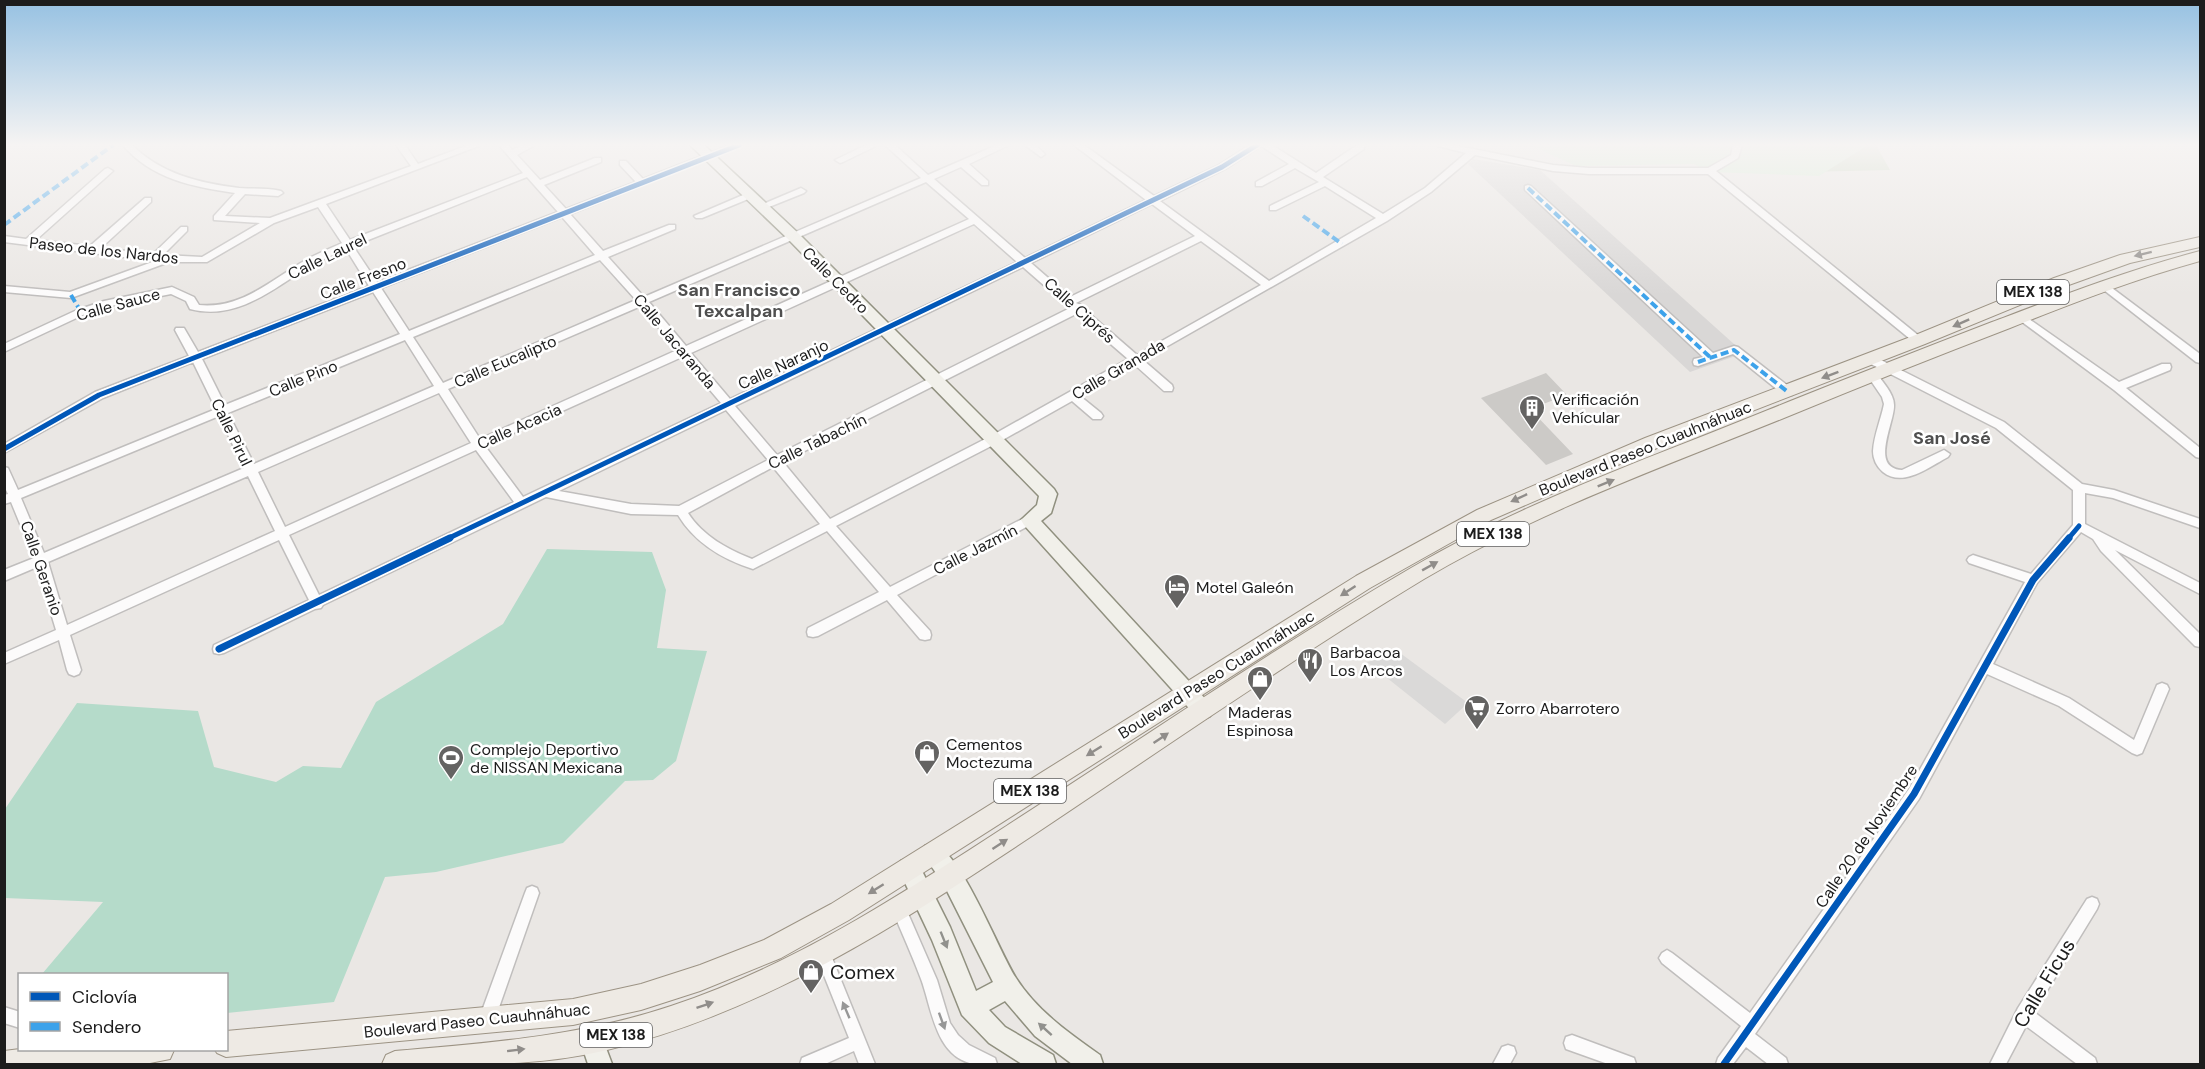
<svg xmlns="http://www.w3.org/2000/svg" width="2205" height="1069" viewBox="0 0 2205 1069" font-family="'DM Sans',sans-serif">
	<rect width="100%" height="100%" fill="#eae7e4"/>
	<polygon fill="#d9d7d6" points="1473,159 1540,170 1744,353 1690,372 1468,164"/>
	<polygon fill="#c7d5bc" points="1686,145 1876,145 1890,170 1803,172"/>
	<polygon fill="#d5edd4" points="1530,145 1868,145 1819,176 1710,172 1694,164 1576,166"/>
	<polygon fill="#b5dbca" points="547,549 652,552 666,590 657,648 707,651 676,761 653,780 625,781 563,843 436,872 385,877 334,1002 227,1013 226,974 42,974 103,902 5,898 5,809 77,703 198,711 214,767 276,782 303,766 341,768 376,702 503,624"/>
	<polygon fill="#dad9d8" points="1400,653 1468,703 1445,724 1367,662"/>
	<polygon fill="#cccac7" points="1546,373 1567,395 1530,409 1573,454 1546,465 1481,398"/>
	<g fill="none" stroke-linecap="round" stroke-linejoin="round">
		<defs>
			<g id="street">
				<path d="M123 145H132C161 174 199 183 239 188 253 189 268 188 281 191L283 193 278 196 245 194 225 216 270 218 411 166 396 145H405L418 164 468 145H481L326 204 350 240 523 173 499 145H508L512 150 523 145H535L517 155 540 180 595 158H601V162L544 185 566 209 636 182 620 165V161H626L643 179 730 145H743L570 214 603 251 669 225H675V229L608 257 644 297 921 178 885 145H895L928 175 997 145H1009L969 164 988 181V185H982L961 167 934 179 1025 258 1146 200 1074 145H1084L1154 196 1219 165 1250 145H1272L1316 173 1357 145H1364V149L1323 177 1383 214 1425 188 1466 153 1434 145H1453L1553 165 1589 168H1708L1731 155 1733 145H1742L1738 158 1716 171 1924 340 1923 343H1915L1708 174H1589L1553 171 1475 155 1431 192 1387 221 1143 360 1172 385 1173 388 1172 391H1164L1135 365 1080 396 1101 413 1103 416 1101 419H1093L1072 401 999 442 836 526 890 587 1026 517H1034L1036 520 1034 523 897 595 930 631 931 635 930 639 925 640 920 639 887 600 818 636 813 637 808 636 807 632 808 628 879 592 827 531 753 569C722 559 695 543 678 515L631 514 546 497 323 605 321 608 315 609 224 653 219 654 214 653 213 649 214 645 309 600 279 540 70 635 81 670 79 674 74 676 69 674 67 670 59 640 4 664V653L56 630 37 567 4 581V570L34 558 11 502 4 504V495L8 494 4 486V467L8 468 18 490 216 409 193 362 103 398 4 453V444L95 392 189 356 175 330 176 328H184L198 352 369 286 346 249C333 255 320 260 308 267 272 290 236 321 190 309L186 301 171 294 106 307 85 314 4 352V344L77 310 104 301 172 287 194 297 199 305C241 309 270 281 304 261 316 254 329 249 342 243L318 207 274 223 207 262H169L71 298 4 292V286L70 292 155 261 4 242V236L26 239 105 169 108 168 113 171 36 240 90 246 145 198H151V202L101 248 153 254 181 227H187V231L163 255 202 257 260 223 214 220V216L235 193C194 187 151 179 123 145ZM1261 146 1289 164 1256 182V186H1262L1295 168 1319 182 1270 206V210H1276L1325 186 1376 218 1269 281 1160 201 1225 169ZM527 177 558 212 377 282 353 246ZM926 182 969 219 686 346 649 302ZM1152 204 1195 236 1070 297 1031 263ZM562 217 595 255 409 331 381 288ZM974 224 1017 262 730 399 691 353ZM1201 241 1261 285 1137 355 1084 309 1083 306 1076 303ZM600 260 636 300 443 383 413 337ZM1023 267 1070 308 777 455 735 406ZM373 292 400 334 225 405 202 359ZM641 306 677 350 480 439 448 389ZM1076 314 1128 359 991 436 830 519 783 462ZM405 340 434 386 254 464 228 413ZM682 357 721 403 523 497 485 446ZM439 393 471 443 285 527 258 472ZM726 410 768 460 679 506 631 504 559 491ZM219 416 244 468 44 553 21 498ZM476 450 514 502 319 595 289 535ZM773 467 820 524 752 559C727 549 703 536 688 513ZM248 476 275 531 67 625 48 562Z"/>
				<polygon points="866,145 878,145 843,162 840,163 835,160"/>
				<polygon points="1025,145 1035,145 1045,154 1041,157"/>
				<polygon points="1528,185 1531,186 1713,353 1734,346 1738,347 1792,389 1793,392 1792,395 1784,395 1733,354 1698,366 1694,365 1693,362 1694,359 1703,357 1525,190 1525,186"/>
				<polygon points="801,188 806,191 804,193 764,209 758,209 756,207"/>
				<polygon points="750,192 753,193 753,197 702,218 696,218 694,216"/>
				<polygon points="2104,282 2200,354 2200,363 2196,362 2100,287 2100,283"/>
				<polygon points="2022,314 2119,382 2162,364 2170,364 2171,367 2170,370 2126,388 2200,448 2200,458 2196,457 2114,390 2018,319 2017,317"/>
				<polygon points="1871,355 2004,422 2082,484 2114,490 2200,519 2200,528 2113,498 2085,493 2085,524 2200,583 2200,594 2115,550 2200,634 2200,647 2195,646 2101,551 2093,539 2081,532 2037,583 1993,664 2069,698 2134,740 2157,685 2162,683 2167,685 2169,689 2142,753 2137,755 2132,753 2059,706 1987,674 1919,799 1755,1034 1786,1058 1788,1064 1768,1064 1746,1047 1733,1064 1716,1064 1718,1058 1741,1026 1662,963 1659,958 1662,953 1667,950 1672,953 1750,1013 1909,789 2025,582 1969,563 1967,560 1969,557 1973,555 2031,574 2073,525 2073,490 1996,428 1867,362 1866,359"/>
				<path d="M1872 371 1876 372C1882 382 1894 393 1894 405 1895 422 1869 468 1902 470L1944 450 1950 454 1948 457C1929 467 1903 488 1883 472 1877 467 1873 459 1873 451 1874 435 1881 419 1884 404L1882 397 1867 375Z"/>
				<polygon points="532,886 537,888 539,893 495,1019 493,1025 487,1027 481,1025 479,1019 525,893 527,888"/>
				<polygon points="2092,897 2097,899 2099,904 2097,909 2034,1012 2095,1058 2097,1064 2077,1064 2026,1026 2006,1064 1990,1064 2018,1008 2087,899"/>
				<path d="M898 900 903 902 937 980 950 1023 958 1035 969 1045 995 1058 997 1064C990 1064 981 1066 974 1064 935 1057 932 1008 921 979 912 955 901 931 891 907L893 902Z"/>
				<polygon points="823,945 828,948 875,1064 859,1064 854,1051 825,1064 800,1064 802,1058 849,1038 815,953 818,948"/>
				<polygon points="4,1007 20,1012 20,1028 4,1023"/>
				<polygon points="1572,1035 1634,1058 1636,1064 1608,1064 1566,1049 1564,1043 1566,1037"/>
				<polygon points="1508,1045 1514,1047 1516,1053 1510,1064 1493,1064 1502,1047"/>
				<polygon points="122,1050 145,1050 146,1051 141,1064 125,1064 128,1057 124,1056"/>
			</g>
			<g id="secondary">
				<polygon points="690,145 704,145 798,233 1054,489 1057,494 1051,513 1041,521 1210,704 1213,710 1210,716 1203,719 1196,716 1024,525 1021,520 1037,505 1039,496 788,239"/>
				<path d="M933 843C963 855 997 948 1016 978 1037 1011 1069 1033 1100 1055L1103 1064H1072L1035 1036 1005 1001 989 1010 1005 1027 1053 1055 1056 1064H1022L989 1043 962 1015 932 940 898 868 901 861 909 858 917 861 950 927 976 991 993 982 943 883 922 853 925 846Z"/>
				<polygon points="592,1028 600,1032 612,1064 588,1064 580,1040 584,1032"/>
			</g>
			<g id="primary">
				<polygon points="2200,237 2200,247 2130,263 2066,286 1925,344 1657,448 1491,520 1370,588 849,920 781,958 700,991 641,1010 573,1025 226,1057 217,1053 215,1050 226,1050 226,1031 573,999 641,984 700,965 764,940 831,904 1356,576 1477,510 1645,438 1913,336 2054,278 2120,255"/>
				<path d="M2200 251V261C2135 279 2073 303 2010 328 1934 357 1859 387 1784 418 1663 467 1537 512 1424 579 1292 659 1164 748 1035 834 899 924 764 1013 603 1051 530 1068 457 1064 382 1064L386 1055 395 1051C488 1043 582 1036 671 1006 795 965 905 892 1014 821 1146 736 1276 647 1411 568 1523 502 1648 459 1768 410 1842 380 1917 351 1992 322 2061 296 2128 270 2200 251Z"/>
				<polygon points="20,1049 174,1050 170,1059 145,1064 4,1064 4,1051"/>
			</g>
		</defs>
		<use href="#street" stroke="#c0bebd" stroke-width="3"/>
		<use href="#secondary" stroke="#90907f" stroke-width="3"/>
		<use href="#primary" stroke="#9c9384" stroke-width="2"/>
		<use href="#street" fill="#fcfbfb" fill-rule="evenodd"/>
		<use href="#secondary" fill="#f1f0ea" fill-rule="evenodd"/>
		<use href="#primary" fill="#eeeae4" fill-rule="evenodd"/>
		<g stroke="#3da2ea" stroke-width="4" stroke-dasharray="8 4" stroke-linecap="butt">
			<polyline points="1528,188 1711,358"/>
			<polyline points="1303,216 1342,244"/>
			<polyline points="4,225 113,145"/>
			<polyline points="71,295 81,312"/>
			<polyline points="1698,362 1734,350 1788,392"/>
		</g>
		<defs>
			<g id="cycleway-far1">
				<polyline points="4,449 99,395 739,145"/>
				<polyline points="447,539 1222,167 1257,145"/>
				<polyline points="2068,539 2079,526"/>
			</g>
			<g id="cycleway">
				<polyline points="219,649 450,538"/>
				<polyline points="1724,1064 1914,794 2033,580 2069,538"/>
			</g>
		</defs>
		<use href="#cycleway-far1" stroke="#fff" stroke-width="8"/>
		<use href="#cycleway" stroke="#fff" stroke-width="10"/>
		<use href="#cycleway-far1" stroke="#0057b8" stroke-width="5"/>
		<use href="#cycleway" stroke="#0057b8" stroke-width="7"/>
	</g>
	<defs><path id="oneway-solid" d="M-6-.8H1V-3.2L6.5 0L1 3.2V.8H-6Z" transform="scale(1.5)"/></defs>
	<g fill="#908d8a">
		<use href="#oneway-solid" transform="translate(2143 254) rotate(166)"/>
		<use href="#oneway-solid" transform="translate(1961 323) rotate(156)"/>
		<use href="#oneway-solid" transform="translate(1830 375) rotate(159)"/>
		<use href="#oneway-solid" transform="translate(1606 483) rotate(-22)"/>
		<use href="#oneway-solid" transform="translate(1519 498) rotate(155)"/>
		<use href="#oneway-solid" transform="translate(1430 566) rotate(-29)"/>
		<use href="#oneway-solid" transform="translate(1348 591) rotate(147)"/>
		<use href="#oneway-solid" transform="translate(1161 738) rotate(-34)"/>
		<use href="#oneway-solid" transform="translate(1094 751) rotate(148)"/>
		<use href="#oneway-solid" transform="translate(1000 844) rotate(-33)"/>
		<use href="#oneway-solid" transform="translate(876 889) rotate(148)"/>
		<use href="#oneway-solid" transform="translate(705 1005) rotate(-19)"/>
		<use href="#oneway-solid" transform="translate(516 1050) rotate(-7)"/>
	</g>
	<g fill="#91918d">
		<use href="#oneway-solid" transform="translate(944 940) rotate(68)"/>
		<use href="#oneway-solid" transform="translate(1045 1029) rotate(-138)"/>
	</g>
	<g fill="#979797">
		<use href="#oneway-solid" transform="translate(846 1010) rotate(-113)"/>
		<use href="#oneway-solid" transform="translate(942 1021) rotate(70)"/>
	</g>
	<linearGradient id="sky" x2="0" y2="1"><stop stop-color="#96c1e2"/><stop offset="0.49" stop-color="#f6f4f3"/><stop offset="1" stop-color="#f6f4f3" stop-opacity="0"/></linearGradient>
	<rect width="2205" height="295" fill="url(#sky)"/>
	<defs>
		<symbol id="building-pin" viewBox="-11 -11 22 30"><path d="M0 17L-7.5 6A9.5 9.5 0 1 1 7.5 6Z" fill="#646362" stroke="#fff"/><path d="M-4-6H4V6H1V3H-1V6H-4ZM-2.5-4.3h1.7v1.8h-1.7ZM.8-4.3h1.7v1.8H.8ZM-2.5-1h1.7V.8h-1.7ZM.8-1h1.7V.8H.8Z" fill="#fff"/></symbol>
		<symbol id="hotel-pin" viewBox="-11 -11 22 30"><path d="M0 17L-7.5 6A9.5 9.5 0 1 1 7.5 6Z" fill="#646362" stroke="#fff"/><path d="M-6-4.5h1.5V1H6V5H4.5V3h-9V5H-6ZM-4 0a1.8 1.8 0 1 1 3.6 0ZM.5 0V-2.5h3Q6-2.5 6 0Z" fill="#fff"/></symbol>
		<symbol id="restaurant-pin" viewBox="-11 -11 22 30"><path d="M0 17L-7.5 6A9.5 9.5 0 1 1 7.5 6Z" fill="#646362" stroke="#fff"/><path d="M-5-6h1v4h1v-4h1v4h1v-4h1v5L-1.5 .5V6h-2V.5L-5-1ZM5-6V6H3V1.5H1.5Q1.5-4 5-6Z" fill="#fff"/></symbol>
		<symbol id="shop-pin" viewBox="-11 -11 22 30"><path d="M0 17L-7.5 6A9.5 9.5 0 1 1 7.5 6Z" fill="#646362" stroke="#fff"/><path d="M-5-2.5h2.3a2.7 3.5 0 0 1 5.4 0H5L5.5 6h-11ZM-1.5-2.5h3a1.5 2.3 0 0 0-3 0Z" fill="#fff"/></symbol>
		<symbol id="supermarket-pin" viewBox="-11 -11 22 30"><path d="M0 17L-7.5 6A9.5 9.5 0 1 1 7.5 6Z" fill="#646362" stroke="#fff"/><path d="M-6-5.5h2.5l.6 2H6L4.5 2H-2.5L-4.4-4H-6ZM-1.5 3.2a1.3 1.3 0 1 0 .1 0ZM3 3.2a1.3 1.3 0 1 0 .1 0Z" fill="#fff"/></symbol>
		<symbol id="stadium-pin" viewBox="-11 -11 22 30"><path d="M0 17L-7.5 6A9.5 9.5 0 1 1 7.5 6Z" fill="#646362" stroke="#fff"/><path d="M0-5a6.5 5 0 1 0 0 10a6.5 5 0 1 0 0-10ZM-3.5-1.8h7v3.6h-7Z" fill="#fff"/></symbol>
	</defs>
	<g fill-rule="evenodd">
		<use href="#building-pin" x="1517" y="393" width="30" height="40"/>
		<use href="#hotel-pin" x="1162" y="572" width="30" height="40"/>
		<use href="#restaurant-pin" x="1295" y="646" width="30" height="40"/>
		<use href="#shop-pin" x="1245" y="664" width="30" height="40"/>
		<use href="#supermarket-pin" x="1462" y="693" width="30" height="40"/>
		<use href="#shop-pin" x="912" y="738" width="30" height="40"/>
		<use href="#stadium-pin" x="436" y="743" width="30" height="40"/>
		<use href="#shop-pin" x="796" y="957" width="30" height="40"/>
	</g>
	<g text-anchor="middle" stroke-width="5" stroke-linejoin="round" paint-order="stroke">
		<g fill="#fff" stroke="#606060" stroke-width="1.5">
			<rect x="1997" y="280" width="72" height="24" rx="4.5"/>
			<rect x="1457" y="522" width="72" height="24" rx="4.5"/>
			<rect x="994" y="779" width="72" height="24" rx="4.5"/>
			<rect x="580" y="1023" width="72" height="24" rx="4.5"/>
		</g>
		<g font-size="15" font-weight="bold" fill="#1c1c1c">
			<text x="2033" y="297">MEX 138</text>
			<text x="1493" y="539">MEX 138</text>
			<text x="1030" y="796">MEX 138</text>
			<text x="616" y="1040">MEX 138</text>
		</g>
		<g font-size="16" fill="#1c1c1c" stroke="#fff">
			<text transform="translate(104 250) rotate(6)" y="6">Paseo de los Nardos</text>
			<text transform="translate(327 256) rotate(-26)" y="6">Calle Laurel</text>
			<text transform="translate(363 278) rotate(-21)" y="6">Calle Fresno</text>
			<text transform="translate(836 280) rotate(45)" y="6">Calle Cedro</text>
			<text transform="translate(118 304) rotate(-15)" y="6">Calle Sauce</text>
			<text transform="translate(1080 310) rotate(42)" y="6">Calle Ciprés</text>
			<text transform="translate(675 341) rotate(50)" y="6">Calle Jacaranda</text>
			<text transform="translate(505 361) rotate(-23)" y="6">Calle Eucalipto</text>
			<text transform="translate(783 364) rotate(-25)" y="6">Calle Naranjo</text>
			<text transform="translate(1118 369) rotate(-30)" y="6">Calle Granada</text>
			<text transform="translate(303 378) rotate(-22)" y="6">Calle Pino</text>
			<text transform="translate(519 426) rotate(-24)" y="6">Calle Acacia</text>
			<text transform="translate(232 432) rotate(64)" y="6">Calle Pirul</text>
			<text transform="translate(817 441) rotate(-26)" y="6">Calle Tabachín</text>
			<text transform="translate(1645 448) rotate(-22)" y="6">Boulevard Paseo Cuauhnáhuac</text>
			<text transform="translate(975 549) rotate(-27)" y="6">Calle Jazmín</text>
			<text transform="translate(42 568) rotate(71)" y="6">Calle Geranio</text>
			<text transform="translate(1216 674) rotate(-32)" y="6">Boulevard Paseo Cuauhnáhuac</text>
			<text transform="translate(1866 836) rotate(-56)" y="6">Calle 20 de Noviembre</text>
			<text transform="translate(477 1020) rotate(-6)" y="6">Boulevard Paseo Cuauhnáhuac</text>
		</g>
		<g font-size="16" fill="#1c1c1c" stroke="#fff" text-anchor="start">
			<text x="1552" y="405">Verificación<tspan x="1552" dy="18">Vehícular</tspan></text>
			<text x="1196" y="593">Motel Galeón</text>
			<text x="1330" y="658">Barbacoa<tspan x="1330" dy="18">Los Arcos</tspan></text>
			<text x="1496" y="714">Zorro Abarrotero</text>
			<text x="1260" y="718" text-anchor="middle">Maderas<tspan x="1260" dy="18">Espinosa</tspan></text>
			<text x="946" y="750">Cementos<tspan x="946" dy="18">Moctezuma</tspan></text>
			<text x="470" y="755">Complejo Deportivo<tspan x="470" dy="18">de NISSAN Mexicana</tspan></text>
		</g>
		<g font-size="18" font-weight="bold" fill="#4f4f4f" stroke="#fff">
			<text x="739" y="296">San Francisco<tspan x="739" dy="21">Texcalpan</tspan></text>
			<text x="1952" y="444">San José</text>
		</g>
		<g font-size="20" fill="#1c1c1c" stroke="#fff" text-anchor="start">
			<text x="830" y="979">Comex</text>
		</g>
		<g font-size="20" fill="#1c1c1c" stroke="#fff">
			<text transform="translate(2044 983) rotate(-59)" y="7">Calle Ficus</text>
		</g>
	</g>
	<rect width="2205" height="1069" fill="none" stroke="#1c1c1c" stroke-width="12"/>
	<rect x="18" y="973" width="210" height="78" fill="#ffffff" stroke="#a4a4a4" stroke-width="1.5"/>
	<rect x="30" y="992" width="30" height="9" fill="#0057b8" stroke="#a4a4a4" stroke-width="1.5"/>
	<text x="72" y="1003" font-size="18" fill="#1c1c1c">Ciclovía</text>
	<rect x="30" y="1022" width="30" height="9" fill="#3da2ea" stroke="#a4a4a4" stroke-width="1.5"/>
	<text x="72" y="1033" font-size="18" fill="#1c1c1c">Sendero</text>
</svg>
